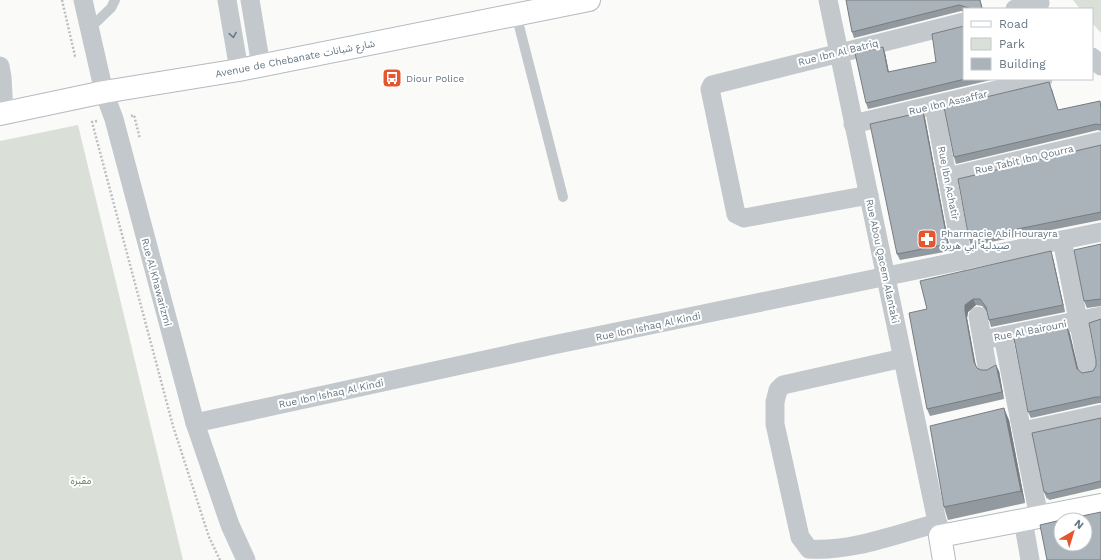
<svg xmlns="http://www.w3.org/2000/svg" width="1101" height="560" viewBox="0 0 1101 560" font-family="'Work Sans','Noto Sans Arabic',sans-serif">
	<rect width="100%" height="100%" fill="#fafaf8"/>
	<g fill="#dadfd7">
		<polygon points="1073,0 1101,0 1101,33 1092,23 1092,9 1080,9"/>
		<polygon points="78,125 183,560 0,560 0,141"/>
	</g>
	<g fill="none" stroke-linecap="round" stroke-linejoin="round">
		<defs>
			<g id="secondary">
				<polyline points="0,114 104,92 239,70 589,0"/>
				<polyline points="944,560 940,536 1101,505"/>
			</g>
		</defs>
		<use href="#secondary" stroke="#b3babf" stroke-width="24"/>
		<g stroke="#bbbfc2" stroke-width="2.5" stroke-dasharray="2 2" stroke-linecap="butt">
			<polyline points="62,0 75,56 77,56"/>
			<polyline points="131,116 134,115 140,139"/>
			<polyline points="97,121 92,122 173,426 209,537 220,560"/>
		</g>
		<g stroke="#c3c8cc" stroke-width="10">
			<polyline points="516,14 563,197"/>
			<polyline points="89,29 111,8 115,0"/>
		</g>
		<g stroke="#c3c8cc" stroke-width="19">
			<polyline points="83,0 104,92 114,119 195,423 230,525 246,560"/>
			<polyline points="227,0 239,70"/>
			<polyline points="250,0 261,66"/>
			<polyline points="828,0 940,536"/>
			<polyline points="1015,9 1040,3"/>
			<polyline points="1092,57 1101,66"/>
			<polyline points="0,66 2,77 4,113"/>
			<polyline points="934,106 963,261"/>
			<polyline points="853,124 1043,79"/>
			<polyline points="948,177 1101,141"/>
			<polyline points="869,195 744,218 736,214 710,89 712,85 964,22"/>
			<polyline points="1062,240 1088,369"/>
			<polyline points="978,316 987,366"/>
			<polyline points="1003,336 1039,517"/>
			<polyline points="983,340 1101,316"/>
			<path d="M903 358 783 385 778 390 775 402V424L800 537 809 549C852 552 896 534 938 523"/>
			<polyline points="195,423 553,345 1101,232"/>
			<polyline points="1023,431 1101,414"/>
			<polyline points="1023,520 1030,560"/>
		</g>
		<use href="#secondary" stroke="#fff" stroke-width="22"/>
	</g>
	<g fill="#929a9f">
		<polygon points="846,0 980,0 983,9 964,9 964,12 961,11 854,38 852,32"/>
		<polygon points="883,47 885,53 889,72 936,62 964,79 995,79 868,109 866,103"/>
		<polygon points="1052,89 1058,110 1100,101 1101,105 1101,131 1098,130 956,164 954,157"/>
		<polygon points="923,112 925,118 950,251 900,260 897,254"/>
		<polygon points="1101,145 1101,220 971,246 969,239"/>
		<polygon points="1101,244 1101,306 1087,308 1084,301"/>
		<polygon points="1053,258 1065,312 991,327 989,320 987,312 982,306 976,305 968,312 967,318 976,366 977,368 981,370 999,371 1004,399 930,416 927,409 927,309"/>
		<polygon points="1101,319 1101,403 1099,403 1031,418 1028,412 1067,327 1070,334 1078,370 1082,373 1093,371 1096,366"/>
		<polygon points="1101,418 1101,488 1049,500 1048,498 1047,499 1044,492"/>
		<polygon points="1009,420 1025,503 948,520 944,507"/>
	</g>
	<g fill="#777d82">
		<polygon points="883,47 885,53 890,79 888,72"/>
		<polygon points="923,112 925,118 950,251 948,244"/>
		<polygon points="1051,251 1053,258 1065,312 1063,305"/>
		<polygon points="973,299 976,305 968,312 967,318 976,368 974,362 965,311 965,305"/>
		<polygon points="1067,327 1070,334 1080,376 1077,369"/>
		<polygon points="996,365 999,371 1004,399 1002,392"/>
		<polygon points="1004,408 1009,420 1025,503 1021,491"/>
	</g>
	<g fill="#aab3b9" stroke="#777d82">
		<polygon points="846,0 980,0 982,9 970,9 969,8 959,5 852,32"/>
		<polygon points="964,26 964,79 965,79 866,103 855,53 883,47 888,72 936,62 932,34"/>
		<polygon points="1049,82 1058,110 1100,101 1101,108 1101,125 1096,124 954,157 944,107"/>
		<polygon points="923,112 948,244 897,254 870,124"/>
		<polygon points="1101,145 1101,212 969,239 958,179"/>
		<polygon points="1101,244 1101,299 1084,301 1074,250"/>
		<polygon points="1051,251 1063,305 989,320 986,307 980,299 973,299 965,305 965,311 974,362 977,368 981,370 987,370 996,365 1002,392 927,409 909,313 927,309 920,281"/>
		<polygon points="1101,319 1101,397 1096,397 1028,412 1014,338 1067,327 1077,369 1082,373 1093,371 1096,366 1096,360 1089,323"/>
		<polygon points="1004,408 1021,491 944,507 930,426"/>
		<polygon points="1101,418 1101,481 1047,494 1046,492 1044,492 1032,433"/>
		<polygon points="1101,512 1101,560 1047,560 1040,525 1061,520 1061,544 1085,544 1085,520 1063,520"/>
	</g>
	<defs><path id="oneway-chevron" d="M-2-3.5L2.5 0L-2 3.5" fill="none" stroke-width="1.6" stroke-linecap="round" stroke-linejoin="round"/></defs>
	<use stroke="#6a7a87" href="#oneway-chevron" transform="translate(233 35) rotate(81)"/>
	<defs>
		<symbol id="bus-square" viewBox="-11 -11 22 22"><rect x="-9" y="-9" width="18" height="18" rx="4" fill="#e4572e" stroke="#fff"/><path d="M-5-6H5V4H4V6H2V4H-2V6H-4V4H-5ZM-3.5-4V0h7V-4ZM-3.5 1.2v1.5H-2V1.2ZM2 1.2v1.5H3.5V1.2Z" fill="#fff"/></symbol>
		<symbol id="pharmacy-square" viewBox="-11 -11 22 22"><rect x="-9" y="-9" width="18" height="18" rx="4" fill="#e4572e" stroke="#fff"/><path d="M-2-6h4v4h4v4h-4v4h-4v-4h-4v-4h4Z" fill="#fff"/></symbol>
	</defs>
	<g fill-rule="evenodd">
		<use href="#bus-square" x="381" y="67" width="22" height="22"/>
		<use href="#pharmacy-square" x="916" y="228" width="22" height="22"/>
	</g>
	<g text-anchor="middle" stroke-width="4" stroke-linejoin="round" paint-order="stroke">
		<g font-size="10" fill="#657683" stroke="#fff">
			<text transform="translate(838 52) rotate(-14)" y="4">Rue Ibn Al Batriq</text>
			<text transform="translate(295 58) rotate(-11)" y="4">Avenue de Chebanate شارع شبانات</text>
			<text transform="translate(948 102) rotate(-13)" y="4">Rue Ibn Assaffar</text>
			<text transform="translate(1024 159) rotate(-13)" y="4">Rue Tabit Ibn Qourra</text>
			<text transform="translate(949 183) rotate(79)" y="4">Rue Ibn Achatir</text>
			<text transform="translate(883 261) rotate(78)" y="4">Rue Abou Qacem Alantaki</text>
			<text transform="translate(157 282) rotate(75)" y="4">Rue Al Khawarizmi</text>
			<text transform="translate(648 326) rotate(-12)" y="4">Rue Ibn Ishaq Al Kindi</text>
			<text transform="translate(1030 330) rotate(-11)" y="4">Rue Al Bairouni</text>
			<text transform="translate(331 393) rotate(-12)" y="4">Rue Ibn Ishaq Al Kindi</text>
		</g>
		<g font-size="10" fill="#657683" stroke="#fff" text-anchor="start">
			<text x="406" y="82">Diour Police</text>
			<text x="941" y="237">Pharmacie Abi Hourayra<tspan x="941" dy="12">صيدلية أبي هريرة</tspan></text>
		</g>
		<g font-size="10" fill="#687a64" stroke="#fff">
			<text x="81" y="484">مقبرة</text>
		</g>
	</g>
	<rect x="963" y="8" width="130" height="72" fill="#ffffff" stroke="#c1c8cd"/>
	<rect x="971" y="21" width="20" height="6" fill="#ffffff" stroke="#c1c8cd"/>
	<text x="999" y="28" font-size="12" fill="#657683">Road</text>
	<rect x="971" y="38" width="20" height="12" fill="#dadfd7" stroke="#c1c8cd"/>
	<text x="999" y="48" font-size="12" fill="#657683">Park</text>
	<rect x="971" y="58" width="20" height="12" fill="#aab3b9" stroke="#c1c8cd"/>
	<text x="999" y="68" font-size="12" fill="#657683">Building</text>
	<g transform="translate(1073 532) rotate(38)"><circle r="19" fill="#ffffff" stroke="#c1c8cd"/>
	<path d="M0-3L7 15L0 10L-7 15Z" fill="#e4572e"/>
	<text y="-6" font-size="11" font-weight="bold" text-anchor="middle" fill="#657683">N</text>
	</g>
</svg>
